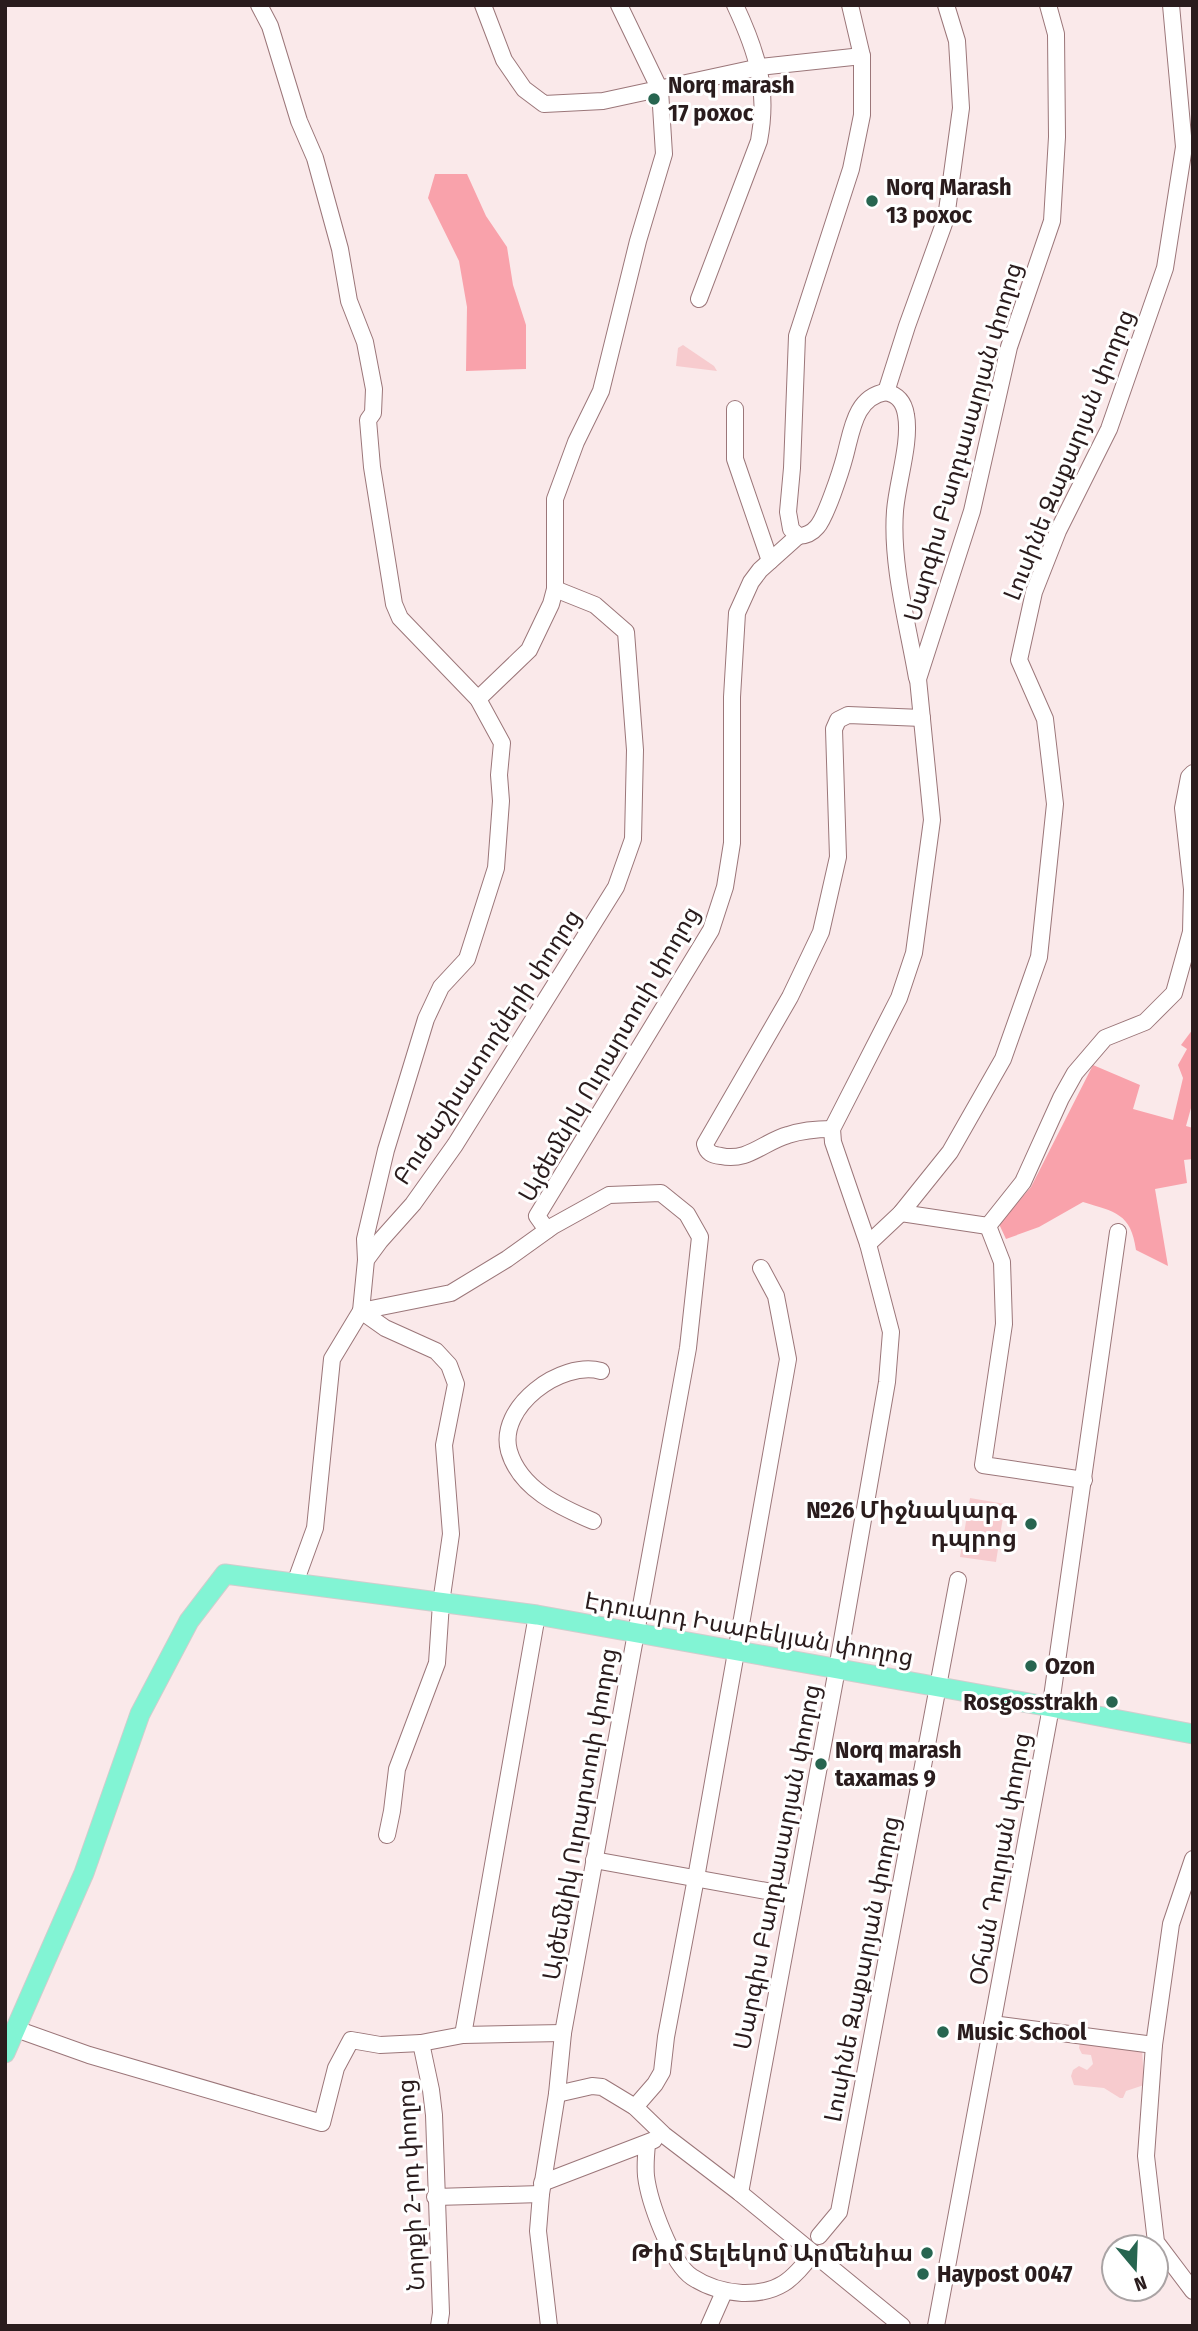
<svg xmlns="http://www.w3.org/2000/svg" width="1198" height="2331" viewBox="0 0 1198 2331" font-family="'Fira Sans Condensed','Noto Sans Armenian',sans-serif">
	<rect width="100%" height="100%" fill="#fae9ea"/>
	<g fill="#f7cbce">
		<polygon points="683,345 714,366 717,371 676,366 678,348"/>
		<polygon points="970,1498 1005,1504 996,1562 960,1557"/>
		<polygon points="1080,2042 1142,2047 1144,2085 1126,2091 1123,2098 1120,2098 1104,2088 1074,2085 1071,2076 1073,2070 1079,2066 1087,2070 1093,2064 1091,2055 1082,2054 1079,2048"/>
	</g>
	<g fill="#f9a2ab">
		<polygon points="435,174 467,174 486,216 507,247 513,285 526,325 526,369 466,371 467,307 459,261 428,198"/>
		<path d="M1193 1029V1108H1191L1186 1126 1193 1128V1159L1184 1160 1187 1183 1155 1189 1168 1266 1136 1250C1131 1213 1115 1212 1083 1202L1039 1227 1006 1239 999 1224 1031 1187 1093 1065 1140 1085 1133 1109 1173 1120 1183 1078 1178 1065 1187 1049 1181 1045Z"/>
	</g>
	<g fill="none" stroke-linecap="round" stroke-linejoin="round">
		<defs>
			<g id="minor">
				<polyline points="259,5 270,26 299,121 315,158 340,249 349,301 365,342 374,389 373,413 368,420 372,467 394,604 400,618 478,699 502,743 499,775 501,801 496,868 467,959 441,987 426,1019 386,1150 365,1239 366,1260"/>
				<polyline points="483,5 504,60 524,89 544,104 603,101 760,67 862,56"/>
				<path d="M699 299 759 141C769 89 757 52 735 5"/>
				<polyline points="886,392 907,326 946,218 961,108 957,41 946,5"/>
				<path d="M886 392C898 395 904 402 906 415 911 442 897 483 895 511 891 565 908 625 917 678"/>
				<polyline points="735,409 735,459 770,561"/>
				<polyline points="798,536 791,529 788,512 792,468 797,336 851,169 862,115 862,56 850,5"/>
				<path d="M798 536C806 536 812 533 817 527 826 517 841 471 845 456 852 430 855 397 886 392"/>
				<polyline points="478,699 529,650 551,604 555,589 555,499 576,442 601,391 638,241 664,154 660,90 619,5"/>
				<path d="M832 1129C817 1129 803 1130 788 1135 763 1142 748 1162 721 1156 712 1155 707 1153 705 1144L790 997 821 932 838 857 834 729 838 720 848 715 922 718"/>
				<polyline points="901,1213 988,1226"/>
				<polyline points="988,1226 1023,1182 1061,1098 1075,1073 1105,1038 1145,1022 1174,993 1191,932 1192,889 1183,808 1189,777 1193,773"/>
				<polyline points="988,1226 1002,1262 1004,1324 983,1465 1084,1480"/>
				<polyline points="547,1230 537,1216 711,930 725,887 732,843 732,697 737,613 751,582 760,570 798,536"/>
				<polyline points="868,1244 901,1213 950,1152 1003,1059 1039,957 1055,804 1045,719 1019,660 1034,592 1058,531 1109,429 1165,268 1184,147 1171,5"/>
				<polyline points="361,1311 451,1293 507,1259 553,1226 609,1195 661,1193 687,1214 700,1237 688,1348 563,2033 557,2094 541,2194 538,2231 549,2326"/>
				<polyline points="361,1311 385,1328 436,1351 449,1365 456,1384 444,1445 451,1534 441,1603 437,1663 397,1769 392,1811 387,1835"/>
				<path d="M593 1521C560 1507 520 1489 509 1451 497 1407 561 1360 601 1371"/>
				<polyline points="295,1583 315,1528 332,1359 361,1311 366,1260 380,1241 413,1204 455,1145 616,887 633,839 635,750 626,632 595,605 555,589"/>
				<polyline points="1193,1859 1171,1924 1154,2045 1146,2156 1156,2242 1193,2291"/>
				<polyline points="594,1860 794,1896"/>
				<polyline points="992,2024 1154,2045"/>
				<polyline points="16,2029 89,2055 322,2123 336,2068 351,2040 380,2045 421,2043 463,2035 563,2033"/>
				<polyline points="463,2035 537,1615"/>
				<polyline points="421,2043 431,2090 434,2115 441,2313 439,2326"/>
				<polyline points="557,2094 592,2086 602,2087 635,2107 664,2135 740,2193 902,2326"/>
				<polyline points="635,2107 655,2084 662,2072 666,2037 696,1878 788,1359 776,1296 761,1268"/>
				<path d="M647 2144C646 2154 645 2165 646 2176 649 2201 671 2263 692 2277 707 2287 725 2292 742 2293 778 2294 793 2280 813 2253"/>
				<polyline points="542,2183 654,2140"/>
				<polyline points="740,2193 837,1669 887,1382 891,1332 868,1244 833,1142 832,1129 899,998 914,953 932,820 918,679 972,511 1009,347 1052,221 1057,137 1056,34 1048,5"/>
				<polyline points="435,2197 541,2194"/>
				<polyline points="819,2236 839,2212 958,1580"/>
				<polyline points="709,2326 724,2292"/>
				<polyline points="936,2326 1049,1718 1118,1232"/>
			</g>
			<polyline id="major" points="5,2053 84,1873 140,1714 189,1621 225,1574 537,1615 1051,1707 1193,1734"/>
		</defs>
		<use href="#minor" stroke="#9b7679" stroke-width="18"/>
		<use href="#major" stroke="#d0cdcd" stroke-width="21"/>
		<use href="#minor" stroke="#fff" stroke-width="16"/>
		<use href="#major" stroke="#82f4d4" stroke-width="19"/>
	</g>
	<g fill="#276550" stroke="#fff" stroke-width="2.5">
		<circle cx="654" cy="99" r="7"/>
		<circle cx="872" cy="201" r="7"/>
		<circle cx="1031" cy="1524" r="7"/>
		<circle cx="1031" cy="1666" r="7"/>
		<circle cx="1112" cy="1702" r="7"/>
		<circle cx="821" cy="1764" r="7"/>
		<circle cx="943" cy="2032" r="7"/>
		<circle cx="927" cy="2253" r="7"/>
		<circle cx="923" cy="2274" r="7"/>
	</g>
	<g text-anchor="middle" stroke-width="6" stroke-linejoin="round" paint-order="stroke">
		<g font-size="24" font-weight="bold" fill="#2a1c1d" stroke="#fff" text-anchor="start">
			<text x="668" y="93">Norq marash<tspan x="668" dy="28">17 poxoc</tspan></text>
			<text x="886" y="195">Norq Marash<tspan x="886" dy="28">13 poxoc</tspan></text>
			<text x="1017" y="1518" text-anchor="end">№26 Միջնակարգ<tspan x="1017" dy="28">դպրոց</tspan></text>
			<text x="1045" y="1674">Ozon</text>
			<text x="1098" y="1710" text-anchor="end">Rosgosstrakh</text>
			<text x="835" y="1758">Norq marash<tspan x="835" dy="28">taxamas 9</tspan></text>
			<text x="957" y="2040">Music School</text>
			<text x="913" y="2261" text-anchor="end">Թիմ Տելեկոմ Արմենիա</text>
			<text x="937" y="2282">Haypost 0047</text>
		</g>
		<g font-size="24" fill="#2a1c1d" stroke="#fff">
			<text transform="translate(963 442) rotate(-74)" y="8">Սարգիս Բաղդասարյան փողոց</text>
			<text transform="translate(1069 455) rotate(-68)" y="8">Լուսինե Զաքարյան փողոց</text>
			<text transform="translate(487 1047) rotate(-57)" y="8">Բուժաշխատողների փողոց</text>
			<text transform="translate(609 1054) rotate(-60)" y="8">Այծեմնիկ Ուրարտուի փողոց</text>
			<text transform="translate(749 1629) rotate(10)" y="8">Էդուարդ Իսաբեկյան փողոց</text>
			<text transform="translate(580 1814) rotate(-80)" y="8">Այծեմնիկ Ուրարտուի փողոց</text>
			<text transform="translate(1000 1859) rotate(-80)" y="8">Օհան Դուրյան փողոց</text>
			<text transform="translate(777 1867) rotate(-79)" y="8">Սարգիս Բաղդասարյան փողոց</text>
			<text transform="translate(862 1969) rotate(-79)" y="8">Լուսինե Զաքարյան փողոց</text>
			<text transform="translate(411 2185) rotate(-93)" y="8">Նորքի 2-րդ փողոց</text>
		</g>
	</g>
	<rect width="1198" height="2331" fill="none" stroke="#2a1c1d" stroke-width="14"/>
	<g transform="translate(1135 2268) rotate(161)"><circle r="33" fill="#ffffff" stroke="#aaa4a5" stroke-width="2"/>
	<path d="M0-5L12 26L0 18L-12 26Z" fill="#276550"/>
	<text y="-10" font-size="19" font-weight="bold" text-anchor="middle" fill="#2a1c1d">N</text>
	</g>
</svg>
